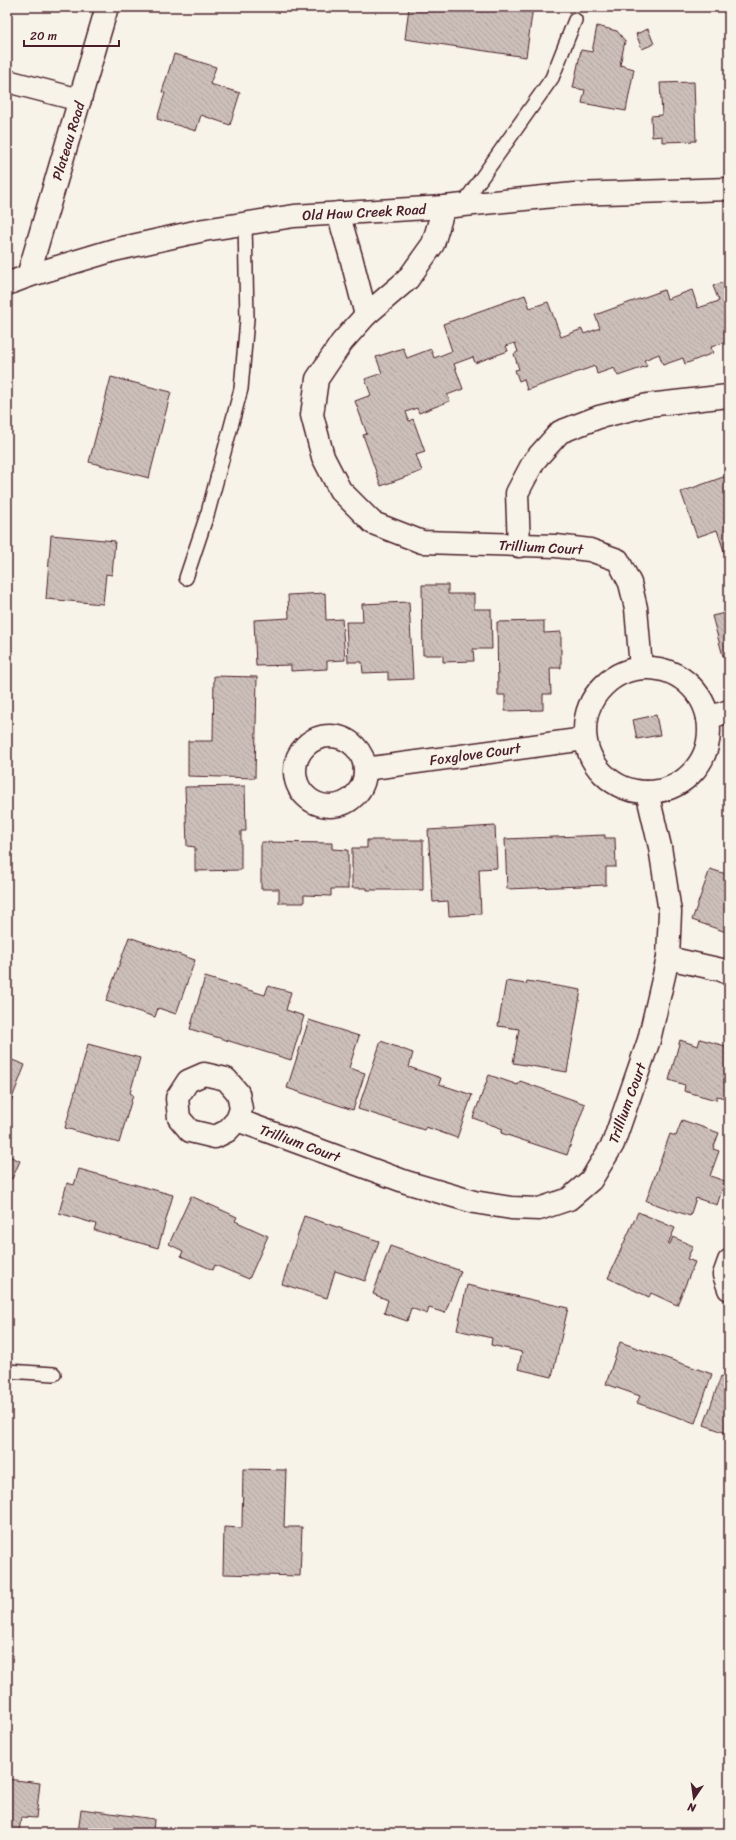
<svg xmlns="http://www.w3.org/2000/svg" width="736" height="1840" viewBox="0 0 736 1840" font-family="Sriracha,sans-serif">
	<defs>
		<pattern id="building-back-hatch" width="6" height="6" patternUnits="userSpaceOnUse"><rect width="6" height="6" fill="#ccbfb9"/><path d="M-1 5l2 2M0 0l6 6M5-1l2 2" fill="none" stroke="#b1a49f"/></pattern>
	</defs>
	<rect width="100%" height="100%" fill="#f7f3e8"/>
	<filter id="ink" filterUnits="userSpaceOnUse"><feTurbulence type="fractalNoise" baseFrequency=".025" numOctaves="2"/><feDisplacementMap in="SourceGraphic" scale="8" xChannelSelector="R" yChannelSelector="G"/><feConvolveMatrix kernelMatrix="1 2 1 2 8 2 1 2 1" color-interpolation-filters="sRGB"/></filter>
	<g filter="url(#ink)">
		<g fill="url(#building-back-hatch)" stroke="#4a1f2b">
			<polygon points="409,7 533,7 526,57 405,39"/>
			<polygon points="597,26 617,31 625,41 620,65 634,69 626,111 582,103 585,90 573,88 581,50 592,52"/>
			<polygon points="648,29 654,44 642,49 636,34"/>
			<polygon points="174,54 216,67 210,84 240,93 230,125 201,115 196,131 157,119 165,93 162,92"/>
			<polygon points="694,82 696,141 662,142 662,136 652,137 651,116 662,115 660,83"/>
			<polygon points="729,280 729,341 711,347 713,353 685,364 683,358 663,365 659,354 644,360 647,366 618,376 614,368 597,374 595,366 527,390 524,379 519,381 515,370 519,369 514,354 518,352 515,343 506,346 508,351 475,363 473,357 454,364 463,389 447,395 450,401 419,413 417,408 406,412 409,421 413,419 425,452 416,455 422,471 381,486 363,435 367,434 355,401 371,395 365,379 382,373 376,357 403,348 407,358 431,349 434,358 452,351 443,324 525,295 530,308 548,302 561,337 582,329 584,334 600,328 595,315 664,290 667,299 692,290 698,308 719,301 713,286"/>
			<polygon points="111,377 171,392 149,478 89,462"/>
			<polygon points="729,475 729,552 725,554 717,530 697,537 681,492"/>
			<polygon points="51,535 115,541 112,575 106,574 103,604 46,599"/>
			<polygon points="422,585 448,585 448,594 474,594 474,609 491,609 492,649 473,649 474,661 443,662 443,655 423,655"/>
			<polygon points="325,593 326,620 342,619 345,660 327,661 327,669 291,671 291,665 256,666 254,620 289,618 288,595"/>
			<polygon points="409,602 413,679 388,680 388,672 363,673 362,662 348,662 346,622 363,622 362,604"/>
			<polygon points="729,612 729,654 723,656 712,616"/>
			<polygon points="544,621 544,633 561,632 561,668 550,668 551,694 543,694 543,710 505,711 505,695 498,695 497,622"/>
			<polygon points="214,676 257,677 255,778 188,776 188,741 213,741"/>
			<polygon points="656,715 660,735 637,739 633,720"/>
			<polygon points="245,786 246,831 241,831 241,870 195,871 195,847 187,846 185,787"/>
			<polygon points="495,826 497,868 479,869 481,914 449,916 448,901 433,902 428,830"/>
			<polygon points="605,835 605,838 615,838 616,867 606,867 606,885 507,889 505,839"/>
			<polygon points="367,840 423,840 423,890 367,890 367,888 352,888 352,848 367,848"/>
			<polygon points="261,842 332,843 332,849 348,850 348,889 331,889 331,896 304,895 304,903 279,903 279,889 261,889"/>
			<polygon points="710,869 729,875 729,933 692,920"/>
			<polygon points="129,937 195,960 176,1014 158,1008 155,1017 106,1001"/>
			<polygon points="205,977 265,995 268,986 291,992 286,1010 304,1016 291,1060 190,1029"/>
			<polygon points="506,981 526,984 527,981 581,990 567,1072 513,1063 519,1029 498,1026"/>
			<polygon points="309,1020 359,1036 349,1068 365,1073 353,1110 287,1088"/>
			<polygon points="700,1039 729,1047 729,1099 717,1096 716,1100 684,1091 685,1085 669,1080 680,1040 698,1046"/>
			<polygon points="381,1041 413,1053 409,1067 441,1078 439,1084 472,1095 457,1138 426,1127 424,1130 358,1109"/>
			<polygon points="88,1044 140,1058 130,1093 133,1095 119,1143 65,1128"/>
			<polygon points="7,1058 25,1065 11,1101 7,1100"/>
			<polygon points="489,1075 518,1085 520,1081 585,1104 567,1155 501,1133 503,1129 473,1118"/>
			<polygon points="682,1120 719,1133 713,1149 719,1151 710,1176 725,1181 717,1205 696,1198 690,1216 646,1201 670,1134 676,1136"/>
			<polygon points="7,1155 20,1161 12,1179 7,1177"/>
			<polygon points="79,1169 173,1195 158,1248 94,1230 96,1224 59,1213 67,1183 74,1185"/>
			<polygon points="191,1196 237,1217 235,1221 268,1236 249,1279 215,1265 213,1270 181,1256 183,1251 169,1244"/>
			<polygon points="638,1212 675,1228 668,1244 670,1244 673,1237 693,1246 687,1259 695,1262 677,1305 651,1293 649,1297 608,1278"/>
			<polygon points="304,1216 379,1241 365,1281 335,1271 327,1298 282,1284"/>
			<polygon points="390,1246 461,1271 445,1313 429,1308 427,1314 411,1308 407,1321 384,1313 388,1300 373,1294"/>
			<polygon points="467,1285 568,1308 552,1377 518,1369 522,1352 491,1345 492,1338 457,1330"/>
			<polygon points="620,1342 712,1374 695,1423 637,1403 640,1396 606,1384"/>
			<polygon points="721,1376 729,1379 729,1434 704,1425"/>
			<polygon points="243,1469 286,1470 284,1527 302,1527 300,1576 223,1574 224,1527 242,1528"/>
			<polygon points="7,1779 40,1783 36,1818 21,1817 19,1833 7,1833"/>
			<polygon points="81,1809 154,1819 153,1833 78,1833"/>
		</g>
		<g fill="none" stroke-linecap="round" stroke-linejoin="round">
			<defs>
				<g id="lane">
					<polyline points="463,204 552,78 575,20"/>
					<polyline points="186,578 208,512 241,389 247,319 245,223"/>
					<polyline points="7,1371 54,1374"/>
				</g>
				<g id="street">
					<polyline points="7,81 80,100"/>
					<polyline points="338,213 351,257 366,315 408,279 433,244 444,207"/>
					<polyline points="28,276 107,7"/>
					<polyline points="7,284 28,276 114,250 204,230 294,216 444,207 574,194 729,189"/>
					<polyline points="366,315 342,342 317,379 312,415 323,457 340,490 373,523 422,542 556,546 590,550 618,560 630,583 636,608 641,668"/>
					<polyline points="519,546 517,493 534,461 560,432 599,417 648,405 728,396"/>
					<circle cx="647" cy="730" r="62"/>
					<polyline points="708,718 729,711"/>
					<circle cx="330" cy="771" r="35"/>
					<polyline points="365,769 585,739"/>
					<polyline points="668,958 722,970 729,974"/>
					<polygon points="204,1074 226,1079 238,1093 241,1109 237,1120 227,1131 215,1137 190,1131 179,1118 177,1098 188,1081"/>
					<polyline points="237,1120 406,1182 474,1202 511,1208 539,1209 569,1199 591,1180 613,1144 649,1040 668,958 670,912 660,847 647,792"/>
					<polyline points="729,1261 724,1275 729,1289"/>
				</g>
			</defs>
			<use href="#lane" stroke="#4a1f2b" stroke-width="16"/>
			<use href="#street" stroke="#4a1f2b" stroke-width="25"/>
			<use href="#lane" stroke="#f7f3e8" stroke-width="13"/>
			<use href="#street" stroke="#f7f3e8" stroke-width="22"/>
		</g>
	</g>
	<g text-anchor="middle" stroke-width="3" stroke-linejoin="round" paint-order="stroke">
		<g font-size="14" fill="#4a1f2b" stroke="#f7f3e8">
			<text transform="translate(68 141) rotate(-73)" y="5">Plateau Road</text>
			<text transform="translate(364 212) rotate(-3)" y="5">Old Haw Creek Road</text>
			<text transform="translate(541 547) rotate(3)" y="5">Trillium Court</text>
			<text transform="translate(475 754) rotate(-8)" y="5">Foxglove Court</text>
			<text transform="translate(627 1103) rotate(-70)" y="5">Trillium Court</text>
			<text transform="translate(300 1143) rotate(20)" y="5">Trillium Court</text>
		</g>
	</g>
	<rect width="736" height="1840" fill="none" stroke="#f7f3e8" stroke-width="24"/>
	<rect x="12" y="12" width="712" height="1816" fill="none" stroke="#4a1f2b" stroke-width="1.5" filter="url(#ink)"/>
	<g transform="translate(694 1798) rotate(193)" stroke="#f7f3e8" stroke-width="3" paint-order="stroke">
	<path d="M0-3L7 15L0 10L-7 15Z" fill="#4a1f2b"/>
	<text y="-6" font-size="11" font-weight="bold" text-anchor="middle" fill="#4a1f2b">N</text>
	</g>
	<path d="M24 40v6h95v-6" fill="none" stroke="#4a1f2b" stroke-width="2"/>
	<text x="30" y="40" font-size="12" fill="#4a1f2b" stroke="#f7f3e8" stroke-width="3" paint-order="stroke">20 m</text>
</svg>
